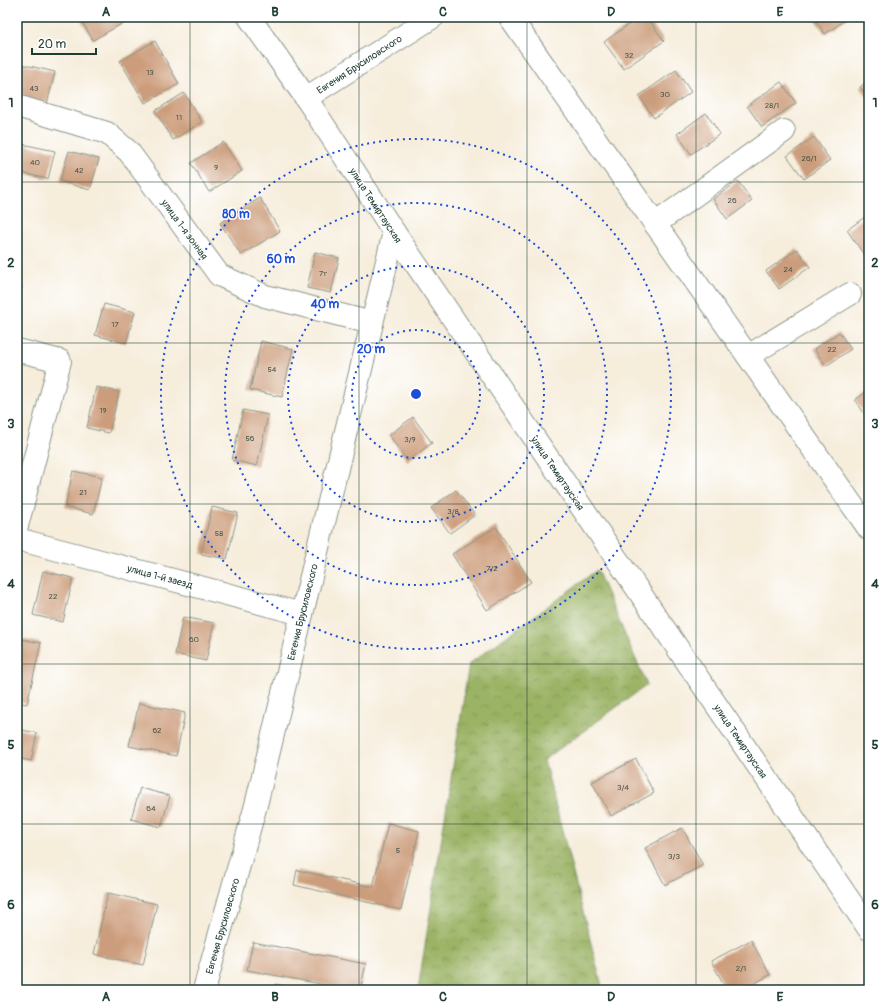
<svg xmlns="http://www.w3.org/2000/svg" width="886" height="1007" viewBox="0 0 886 1007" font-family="Pangolin,sans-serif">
	<defs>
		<pattern id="forest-crowns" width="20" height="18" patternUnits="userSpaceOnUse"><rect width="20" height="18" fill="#9bb365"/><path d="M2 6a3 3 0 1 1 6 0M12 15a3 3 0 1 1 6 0" fill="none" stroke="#7e9354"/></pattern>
	</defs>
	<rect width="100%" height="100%" fill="#fff"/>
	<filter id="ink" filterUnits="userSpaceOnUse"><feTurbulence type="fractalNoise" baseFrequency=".025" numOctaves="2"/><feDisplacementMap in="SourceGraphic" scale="8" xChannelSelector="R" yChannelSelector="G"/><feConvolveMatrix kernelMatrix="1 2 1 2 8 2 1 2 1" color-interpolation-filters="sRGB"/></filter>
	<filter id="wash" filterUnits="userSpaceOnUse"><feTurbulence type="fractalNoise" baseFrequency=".012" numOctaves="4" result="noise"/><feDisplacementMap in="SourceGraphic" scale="16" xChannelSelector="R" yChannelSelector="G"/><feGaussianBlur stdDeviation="0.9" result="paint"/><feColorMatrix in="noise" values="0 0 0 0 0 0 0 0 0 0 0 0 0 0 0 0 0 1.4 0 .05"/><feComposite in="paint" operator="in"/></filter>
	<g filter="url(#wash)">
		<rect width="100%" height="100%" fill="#f6eddb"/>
		<polygon fill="url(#forest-crowns)" stroke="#5d784c" points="597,570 647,685 544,760 603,990 418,990 469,664"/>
		<g id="blocks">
			<g fill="#cc9d7b">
				<polygon points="79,17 131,17 132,18 93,40"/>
				<polygon points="639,17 647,17 664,41 624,69 604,42"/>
				<polygon points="813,17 849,17 825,34"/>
				<polygon points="155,41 179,84 145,103 120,61"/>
				<polygon points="21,64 55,72 47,104 17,97 17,79"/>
				<polygon points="676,70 691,92 654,118 639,96"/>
				<polygon points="869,80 869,99 860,87"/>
				<polygon points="781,82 796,103 762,127 747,106"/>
				<polygon points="184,93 202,122 173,140 155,111"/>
				<polygon points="706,113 720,134 691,154 677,134"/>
				<polygon points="814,137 830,160 804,179 787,156"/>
				<polygon points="223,142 242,171 209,192 191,163"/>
				<polygon points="17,143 55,151 48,179 17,172"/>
				<polygon points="69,151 99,159 90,190 60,181"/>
				<polygon points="738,181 752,201 727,219 713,199"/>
				<polygon points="260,198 280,231 241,255 220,223"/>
				<polygon points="869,214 869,262 847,230"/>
				<polygon points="797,249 810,267 779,289 766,271"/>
				<polygon points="315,252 339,258 331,293 307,288"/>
				<polygon points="17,285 22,286 18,305 17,305"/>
				<polygon points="104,304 135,312 126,343 95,335"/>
				<polygon points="839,332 851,349 826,366 814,349"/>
				<polygon points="261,341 293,349 282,397 250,390"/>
				<polygon points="96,387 119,392 109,433 87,428"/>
				<polygon points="869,390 869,420 855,400"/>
				<polygon points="243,410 268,415 257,466 232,460"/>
				<polygon points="413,417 432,443 407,461 389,435"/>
				<polygon points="73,471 102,477 93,514 65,507"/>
				<polygon points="456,490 475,515 450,533 431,508"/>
				<polygon points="212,507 238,513 227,559 201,554"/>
				<polygon points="496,527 531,582 487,610 452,554"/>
				<polygon points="43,571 73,578 63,622 33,615"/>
				<polygon points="183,617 214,623 206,661 175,654"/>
				<polygon points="17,638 41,643 27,704 17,702"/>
				<polygon points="139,703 185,713 176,756 129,746"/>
				<polygon points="17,729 37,733 31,761 17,758"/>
				<polygon points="636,759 654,793 611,816 592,782"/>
				<polygon points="140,788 170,796 161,827 131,819"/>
				<polygon points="388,823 419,831 401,910 294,885 297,870 373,887"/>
				<polygon points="682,828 703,865 665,885 645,848"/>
				<polygon points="108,893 157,904 143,965 94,954"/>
				<polygon points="751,940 770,975 742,990 727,990 711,961"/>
				<polygon points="253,942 366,964 360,990 352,990 247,970"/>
				<polygon points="276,984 297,989 297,990 274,990"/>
			</g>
		</g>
	</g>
	<g filter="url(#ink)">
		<use href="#blocks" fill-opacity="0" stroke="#8a9588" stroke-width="1"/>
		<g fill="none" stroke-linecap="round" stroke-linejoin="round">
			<defs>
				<g id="minor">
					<polyline points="249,17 306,98 394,232 869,929"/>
					<polyline points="510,17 869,529"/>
					<polyline points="306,98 433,17"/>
					<polyline points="17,106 107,133 129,152 219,275 265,296 372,323"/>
					<polyline points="655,224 784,131"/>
					<polyline points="17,350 60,361 17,526"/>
					<polyline points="748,356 850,294"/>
					<polyline points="17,539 302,614"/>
					<polyline points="204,990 256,805 394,232"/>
				</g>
			</defs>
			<use href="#minor" stroke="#8a9588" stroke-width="24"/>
			<use href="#minor" stroke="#fff" stroke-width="22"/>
		</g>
	</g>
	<path fill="none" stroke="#1f3d34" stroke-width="1" stroke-opacity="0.55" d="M190 17V990M359 17V990M527 17V990M696 17V990M17 182H869M17 343H869M17 504H869M17 664H869M17 824H869"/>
	<g fill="none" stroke="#1d4ed8" stroke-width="2" stroke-dasharray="2 4">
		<circle cx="416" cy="394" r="64"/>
		<circle cx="416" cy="394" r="128"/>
		<circle cx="416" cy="394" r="191"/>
		<circle cx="416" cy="394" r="255"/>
	</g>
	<g text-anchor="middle" stroke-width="3" stroke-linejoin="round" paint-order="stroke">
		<g font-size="8" fill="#4a5546">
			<text x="629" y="58">32</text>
			<text x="150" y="75">13</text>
			<text x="34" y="91">43</text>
			<text x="665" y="97">30</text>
			<text x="772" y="108">28/1</text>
			<text x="179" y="120">11</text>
			<text x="809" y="161">26/1</text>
			<text x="35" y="165">40</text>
			<text x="216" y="170">9</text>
			<text x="79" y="173">42</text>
			<text x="732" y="203">26</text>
			<text x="788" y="272">24</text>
			<text x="323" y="276">7т</text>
			<text x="115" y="327">17</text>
			<text x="832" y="352">22</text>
			<text x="272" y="372">54</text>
			<text x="103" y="413">19</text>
			<text x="250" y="441">56</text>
			<text x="410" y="442">3/9</text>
			<text x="83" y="495">21</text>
			<text x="453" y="514">3/8</text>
			<text x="219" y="536">58</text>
			<text x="492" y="571">7/2</text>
			<text x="53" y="599">22</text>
			<text x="194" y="642">60</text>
			<text x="157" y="733">62</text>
			<text x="623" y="790">3/4</text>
			<text x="151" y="811">64</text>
			<text x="398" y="853">5</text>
			<text x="674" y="859">3/3</text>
			<text x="741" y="971">2/1</text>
		</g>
		<g font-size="10" fill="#1f3d34" stroke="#fff">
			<text transform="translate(359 64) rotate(-33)" y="4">Евгения Брусиловского</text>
			<text transform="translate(376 205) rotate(57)" y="4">улица Темиртауская</text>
			<text transform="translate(185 229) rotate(54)" y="4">улица 1-я зонная</text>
			<text transform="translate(558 473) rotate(56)" y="4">улица Темиртауская</text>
			<text transform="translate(160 576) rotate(15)" y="4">улица 1-й заезд</text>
			<text transform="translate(302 612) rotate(-76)" y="4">Евгения Брусиловского</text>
			<text transform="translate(741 741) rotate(56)" y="4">улица Темиртауская</text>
			<text transform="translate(222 926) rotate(-74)" y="4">Евгения Брусиловского</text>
		</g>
	</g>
	<circle cx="416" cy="394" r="6" fill="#1d4ed8" stroke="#fff" stroke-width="2"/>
	<g font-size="12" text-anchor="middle" font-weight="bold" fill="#1d4ed8" stroke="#fff" stroke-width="3" stroke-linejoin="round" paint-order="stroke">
		<text x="236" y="218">80 m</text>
		<text x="281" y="263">60 m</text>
		<text x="325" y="308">40 m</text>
		<text x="371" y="353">20 m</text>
	</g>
	<rect width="886" height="1007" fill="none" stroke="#fff" stroke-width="44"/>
	<path d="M32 48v6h64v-6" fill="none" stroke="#1f3d34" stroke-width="2"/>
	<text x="38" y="48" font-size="12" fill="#1f3d34" stroke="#ffffff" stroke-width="3" paint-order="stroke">20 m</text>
	<rect x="22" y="22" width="842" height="963" fill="none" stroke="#1f3d34" stroke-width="1.5"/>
	<g font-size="13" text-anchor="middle" font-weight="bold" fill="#1f3d34">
		<text x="106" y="16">A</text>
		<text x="275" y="16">B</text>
		<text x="443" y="16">C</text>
		<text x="611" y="16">D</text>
		<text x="780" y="16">E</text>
		<text x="11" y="107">1</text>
		<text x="875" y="107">1</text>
		<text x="11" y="267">2</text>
		<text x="875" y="267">2</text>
		<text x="11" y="428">3</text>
		<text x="875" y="428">3</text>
		<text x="11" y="588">4</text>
		<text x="875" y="588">4</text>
		<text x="11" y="749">5</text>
		<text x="875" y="749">5</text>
		<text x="11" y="909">6</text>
		<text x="875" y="909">6</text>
		<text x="106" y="1001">A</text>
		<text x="275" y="1001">B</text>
		<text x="443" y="1001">C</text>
		<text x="611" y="1001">D</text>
		<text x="780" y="1001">E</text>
	</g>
</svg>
